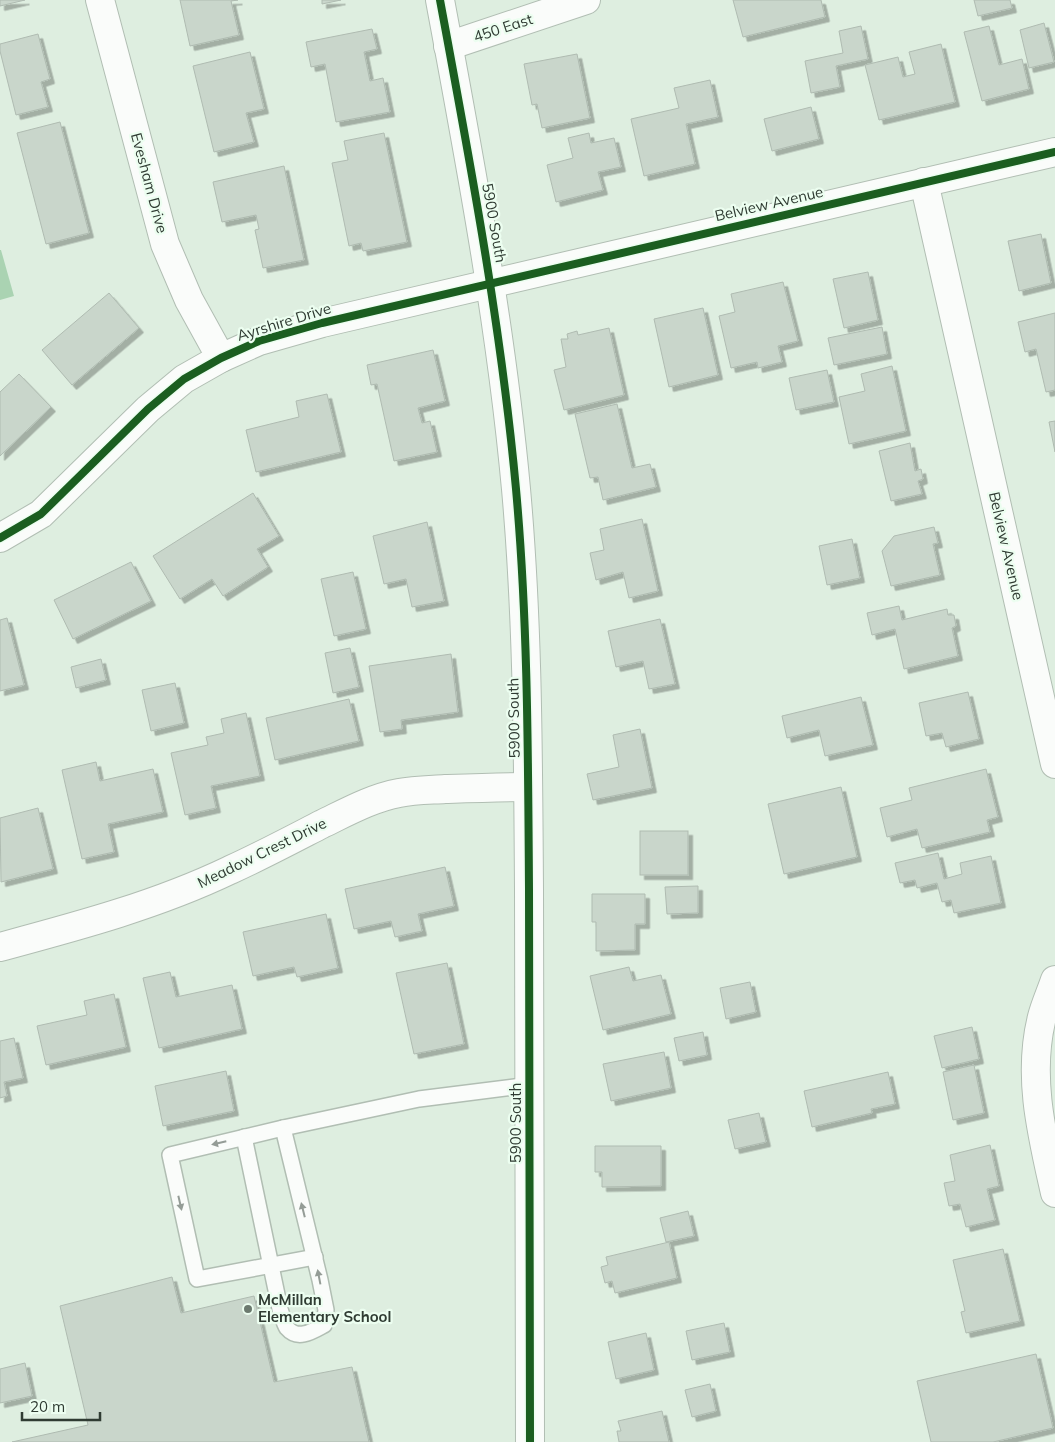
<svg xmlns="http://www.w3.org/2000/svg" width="1055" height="1442" viewBox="0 0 1055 1442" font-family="Mulish,sans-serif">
	<defs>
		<filter id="shadow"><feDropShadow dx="4.5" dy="4.5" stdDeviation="0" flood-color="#0004"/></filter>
	</defs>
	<rect width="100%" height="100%" fill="#deeee0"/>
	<polygon fill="#aad3b2" points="0,250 1,250 14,296 0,300"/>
	<g fill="#c9d6cb" stroke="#afbbb1" filter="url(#shadow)">
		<polygon points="0,0 25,0 0,6"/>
		<polygon points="180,0 238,0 231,1 239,35 190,46"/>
		<polygon points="322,0 341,0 322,4"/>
		<polygon points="733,0 821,0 825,17 743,37"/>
		<polygon points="974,0 1010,0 1012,8 978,16"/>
		<polygon points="1044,23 1054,62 1029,68 1020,30"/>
		<polygon points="861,26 868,59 836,66 840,87 811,93 805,61 843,53 839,31"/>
		<polygon points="989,26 999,65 1022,59 1029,89 982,101 964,32"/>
		<polygon points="372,29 377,49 364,52 370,81 383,78 390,112 336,122 325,64 311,67 306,42"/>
		<polygon points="38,34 50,79 41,82 48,107 16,115 0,51 0,44"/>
		<polygon points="941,44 955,102 879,120 865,65 898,57 903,77 915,74 909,52"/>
		<polygon points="250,52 264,109 246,113 254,142 214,152 193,66"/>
		<polygon points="577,54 590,118 542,128 537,104 532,105 524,64"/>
		<polygon points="710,80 718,117 686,124 695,164 644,176 631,119 679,108 674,88"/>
		<polygon points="811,107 819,139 772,151 764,119"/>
		<polygon points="60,122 89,233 46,244 17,133"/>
		<polygon points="384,133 407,242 363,251 361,243 349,246 332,163 348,160 344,141"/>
		<polygon points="589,133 591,143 614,138 621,167 598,172 603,190 556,202 547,165 573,158 568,138"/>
		<polygon points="284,166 304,260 263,268 255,230 259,229 256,215 222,222 213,182"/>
		<polygon points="1041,234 1051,283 1019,291 1008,241"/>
		<polygon points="868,272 878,320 844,328 833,279"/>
		<polygon points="783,282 798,341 778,346 782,362 758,368 757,362 731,368 719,316 735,312 731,294"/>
		<polygon points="109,293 139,328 72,385 42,350"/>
		<polygon points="703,308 718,375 669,387 654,319"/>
		<polygon points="1055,313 1055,390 1046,392 1036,349 1025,352 1018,322"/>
		<polygon points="882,327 887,354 834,365 828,338"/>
		<polygon points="609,328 624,395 564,410 554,370 566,367 561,339 568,339 567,334 577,331 578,335"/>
		<polygon points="433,350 445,401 418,408 422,423 430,421 437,452 394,461 377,384 371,385 367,365"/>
		<polygon points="892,366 906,431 849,444 839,397 865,391 861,374"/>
		<polygon points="827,370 834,402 796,410 789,378"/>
		<polygon points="19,374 51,407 0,456 0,392"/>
		<polygon points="327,394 341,452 256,472 246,430 299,417 296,401"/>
		<polygon points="617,404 632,468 650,464 656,487 603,500 598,477 590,478 575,414"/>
		<polygon points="1055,421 1055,452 1049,422"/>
		<polygon points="910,443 915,471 921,469 923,479 918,481 922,494 891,501 879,451"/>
		<polygon points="253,493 279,536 257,549 268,567 223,596 212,579 180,599 153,556"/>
		<polygon points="642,519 658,591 629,598 623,572 596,580 590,553 604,550 600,529"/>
		<polygon points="427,522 444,601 412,607 406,579 384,584 373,536"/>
		<polygon points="934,527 938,543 933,544 940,575 891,586 882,551 894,536"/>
		<polygon points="852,539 860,578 827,585 819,546"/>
		<polygon points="131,562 151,601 73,639 54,600"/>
		<polygon points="353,572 366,629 334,636 321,579"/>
		<polygon points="899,606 902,620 947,609 948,615 954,615 956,626 952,628 958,656 904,669 895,629 872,635 867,613"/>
		<polygon points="7,618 24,685 0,691 0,620"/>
		<polygon points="660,619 675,684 649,689 643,661 616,667 608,631"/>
		<polygon points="350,648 359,687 333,693 325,653"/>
		<polygon points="451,654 458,712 401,720 402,729 380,732 369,666"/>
		<polygon points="101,659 106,680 76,688 71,667"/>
		<polygon points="175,683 184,723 151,731 142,690"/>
		<polygon points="968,692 979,739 946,747 942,733 926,736 919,703"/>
		<polygon points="861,697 873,745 825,756 819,730 787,738 782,716"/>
		<polygon points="349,699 359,741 275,760 266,718"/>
		<polygon points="246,713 260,776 211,786 216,808 185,815 171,753 208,745 206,737 224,733 221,719"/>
		<polygon points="640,729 652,788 593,800 587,774 619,767 613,735"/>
		<polygon points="96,762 100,781 153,769 163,812 108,824 114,852 82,859 62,770"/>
		<polygon points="986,769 998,817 987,820 990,832 922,848 917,829 887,837 880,808 912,800 909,788"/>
		<polygon points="841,787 857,857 784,874 768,804"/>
		<polygon points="38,808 53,869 1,882 0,818"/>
		<rect x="640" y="831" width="48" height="44"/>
		<polygon points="938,853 944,879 962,874 960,863 991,856 1001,903 954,913 951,900 942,902 937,883 917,888 915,880 900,883 895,863"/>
		<polygon points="445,867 454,906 418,914 422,931 395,937 391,921 354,929 345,889"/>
		<polygon points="698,886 698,913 667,914 665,887"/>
		<polygon points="592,894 645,894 645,924 635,924 635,950 596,951 596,922 592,922"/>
		<polygon points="326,914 338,968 297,977 294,967 253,976 243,932"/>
		<polygon points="447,963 464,1044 414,1054 396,973"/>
		<polygon points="629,967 633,981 661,975 671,1014 603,1030 590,976"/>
		<polygon points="170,972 176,997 232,985 242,1029 159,1048 143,978"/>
		<polygon points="750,982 756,1012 726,1019 720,988"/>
		<polygon points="114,994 126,1047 46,1065 37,1026 87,1015 84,1001"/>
		<polygon points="972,1027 979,1059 942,1068 934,1036"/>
		<polygon points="703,1032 707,1055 679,1061 674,1038"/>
		<polygon points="14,1038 23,1078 4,1082 7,1096 0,1098 0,1041"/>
		<polygon points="664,1052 671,1088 611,1101 603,1064"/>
		<polygon points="974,1065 984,1113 953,1120 943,1072"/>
		<polygon points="226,1071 234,1111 163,1126 155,1086"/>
		<polygon points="888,1072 895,1104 871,1109 872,1113 812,1127 804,1091"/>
		<polygon points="759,1113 766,1142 735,1149 728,1120"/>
		<polygon points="990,1145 999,1186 987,1189 995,1220 966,1227 960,1204 949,1206 944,1183 955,1181 950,1155"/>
		<polygon points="595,1146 661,1146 661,1186 602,1187 602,1172 595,1172"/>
		<polygon points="688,1211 694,1236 666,1242 660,1218"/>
		<polygon points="669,1242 677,1278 615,1293 612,1281 605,1283 601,1267 608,1265 606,1257"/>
		<polygon points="1003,1249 1020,1321 966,1333 961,1312 965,1311 953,1260"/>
		<polygon points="172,1277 181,1313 254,1296 274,1382 352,1367 369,1442 12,1442 88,1425 60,1306"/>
		<polygon points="724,1323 730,1352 692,1360 686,1331"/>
		<polygon points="646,1333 654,1370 616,1379 608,1342"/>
		<polygon points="1036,1354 1053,1428 993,1442 931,1442 917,1381"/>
		<polygon points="25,1363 32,1396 0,1403 0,1369"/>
		<polygon points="710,1384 716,1411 692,1417 685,1390"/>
		<polygon points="662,1411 669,1442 619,1442 617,1431 621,1431 618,1421"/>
	</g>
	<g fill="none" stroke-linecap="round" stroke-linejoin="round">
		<defs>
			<g id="service">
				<path d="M244 1137 280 1309C282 1315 284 1324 287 1328 298 1341 313 1331 324 1325L326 1310 320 1280 283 1128"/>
				<polyline points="315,1257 197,1279 170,1155 283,1128 419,1099 530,1085"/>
			</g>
			<g id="minor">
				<polyline points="100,0 165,244 189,300 221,358"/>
				<polyline points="448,46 586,0"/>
				<polyline points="924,182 1055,764"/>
				<polyline points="0,538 41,514 148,409 184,379 221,358 259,341 322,323 1055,152"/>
				<path d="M0 947C78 926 157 905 230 870 261 856 291 840 322 824 347 812 372 798 399 793 414 790 430 790 445 789 473 788 500 787 528 787"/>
				<path d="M1055 980C1051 992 1045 1005 1042 1017 1027 1076 1042 1135 1055 1193"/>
			</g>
			<path id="secondary" d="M440 0C470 162 501 325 516 489 528 622 528 755 529 889 530 1073 529 1258 530 1442"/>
		</defs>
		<use href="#service" stroke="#b1beb3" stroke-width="18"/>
		<use href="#minor" stroke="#b1beb3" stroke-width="30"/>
		<use href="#secondary" stroke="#b1beb3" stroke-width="30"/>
		<use href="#service" stroke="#fafcfa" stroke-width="15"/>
		<use href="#minor" stroke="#fafcfa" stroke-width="28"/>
		<use href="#secondary" stroke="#fafcfa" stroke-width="28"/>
		<defs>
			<g id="cycleway">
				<path d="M440 0C470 162 501 325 516 489 528 622 528 755 529 889 530 1073 529 1258 530 1442"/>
				<polyline points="0,538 41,514 148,409 184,379 221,358 259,341 322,323 1055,152"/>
			</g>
		</defs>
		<use href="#cycleway" stroke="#ecfef0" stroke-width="11"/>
		<use href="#cycleway" stroke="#1b5e20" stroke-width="8"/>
	</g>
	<defs><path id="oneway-solid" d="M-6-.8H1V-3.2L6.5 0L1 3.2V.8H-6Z" transform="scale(1.25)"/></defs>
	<g fill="#949c96">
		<use href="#oneway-solid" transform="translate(219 1143) rotate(167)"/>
		<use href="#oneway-solid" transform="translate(180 1203) rotate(77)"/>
		<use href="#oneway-solid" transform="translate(303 1210) rotate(-104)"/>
		<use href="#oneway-solid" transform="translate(319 1277) rotate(-101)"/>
	</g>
	<circle fill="#6c7a6f" stroke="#ecfef0" stroke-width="2" cx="248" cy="1309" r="5"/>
	<g text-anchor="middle" stroke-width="4.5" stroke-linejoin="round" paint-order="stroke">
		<g font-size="15" fill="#2f3b32" stroke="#ecfef0">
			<text transform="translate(503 28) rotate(-18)" y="5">450 East</text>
			<text transform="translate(149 183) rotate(75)" y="5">Evesham Drive</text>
			<text transform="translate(769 204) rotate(-13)" y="5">Belview Avenue</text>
			<text transform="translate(494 223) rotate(80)" y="5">5900 South</text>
			<text transform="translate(284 322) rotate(-17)" y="5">Ayrshire Drive</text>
			<text transform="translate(1006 546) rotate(77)" y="5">Belview Avenue</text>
			<text transform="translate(514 718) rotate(-91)" y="5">5900 South</text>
			<text transform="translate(262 853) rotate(-26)" y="5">Meadow Crest Drive</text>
			<text transform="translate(516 1123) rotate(-90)" y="5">5900 South</text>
		</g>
		<g font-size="15" font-weight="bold" fill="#2f3b32" stroke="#ecfef0" text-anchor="start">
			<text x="258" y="1305">McMillan<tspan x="258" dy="17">Elementary School</tspan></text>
		</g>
	</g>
	<path d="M22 1412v8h78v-8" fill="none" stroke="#2f3b32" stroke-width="2.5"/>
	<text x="30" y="1412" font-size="15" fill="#2f3b32" stroke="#ecfef0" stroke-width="4" paint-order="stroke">20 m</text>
</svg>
